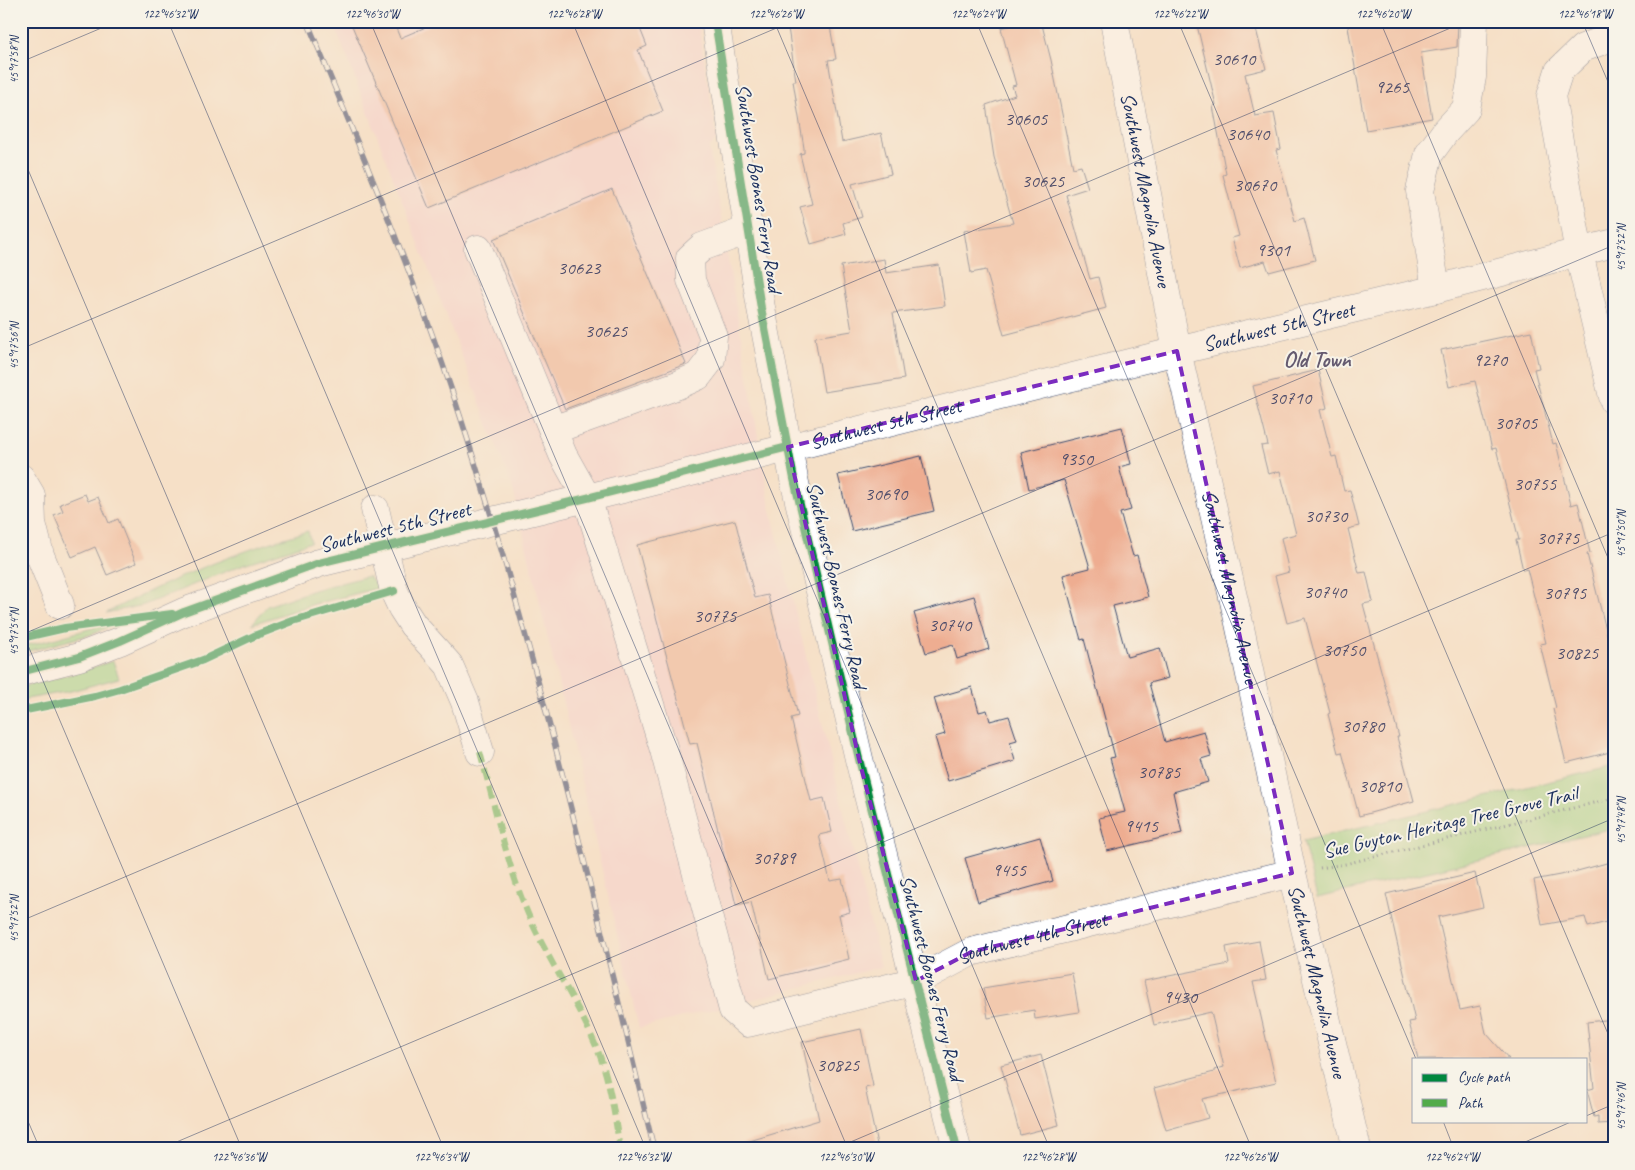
<svg xmlns="http://www.w3.org/2000/svg" width="1635" height="1170" viewBox="0 0 1635 1170" font-family="Caveat,sans-serif">
	<rect width="100%" height="100%" fill="#f7f3e8"/>
	<filter id="ink" filterUnits="userSpaceOnUse"><feTurbulence type="fractalNoise" baseFrequency=".02" numOctaves="2"/><feDisplacementMap in="SourceGraphic" scale="10" xChannelSelector="R" yChannelSelector="G"/><feConvolveMatrix kernelMatrix="1 2 1 2 8 2 1 2 1" color-interpolation-filters="sRGB"/></filter>
	<filter id="wash" filterUnits="userSpaceOnUse"><feTurbulence type="fractalNoise" baseFrequency=".0096" numOctaves="4" result="noise"/><feDisplacementMap in="SourceGraphic" scale="20" xChannelSelector="R" yChannelSelector="G"/><feGaussianBlur stdDeviation="1.12" result="paint"/><feColorMatrix in="noise" values="0 0 0 0 0 0 0 0 0 0 0 0 0 0 0 0 0 1.4 0 .05"/><feComposite in="paint" operator="in"/></filter>
	<g filter="url(#wash)">
		<rect width="100%" height="100%" fill="#f5e0c7"/>
		<polygon fill="#f7cfd1" points="333,21 698,21 717,139 709,148 770,506 881,967 639,1028 513,489"/>
		<g fill="#9ad68a" stroke="#5a8274">
			<path d="M308 531 311 542 244 564 144 605 106 613C170 579 238 551 308 531Z"/>
			<polygon points="368,576 379,588 314,604 252,624 267,606 314,590"/>
			<path d="M115 623 93 634 21 653V646C53 641 83 629 115 623Z"/>
			<polygon points="113,661 119,678 71,691 21,700 21,687 68,675"/>
			<polygon points="1614,766 1614,828 1317,898 1303,841"/>
		</g>
		<g id="blocks">
			<g fill="#eead91">
				<polygon points="350,21 393,21 400,38 440,21 637,21 647,46 638,50 663,111 429,208"/>
				<polygon points="787,21 829,21 836,59 828,60 842,142 881,133 891,174 852,184 862,217 843,223 846,234 811,244 800,207 812,204 800,154 804,153 804,148 793,81 796,81"/>
				<polygon points="1028,21 1041,21 1051,60 1073,168 1081,166 1088,188 1066,195 1090,279 1098,277 1106,308 1004,335 986,270 971,273 964,231 1013,223 994,157 986,105 1015,95 1012,86 1016,85 1001,28"/>
				<polygon points="1196,21 1254,21 1266,69 1245,74 1255,116 1274,113 1281,149 1276,150 1295,221 1304,218 1315,260 1269,272 1265,261 1240,268 1232,238 1239,236 1223,175 1226,174 1213,106 1216,105"/>
				<polygon points="1347,21 1458,21 1457,47 1421,53 1432,118 1366,130"/>
				<polygon points="612,189 686,364 565,409 493,239"/>
				<polygon points="884,259 886,273 939,265 945,306 893,313 904,379 824,392 815,337 852,331 841,266"/>
				<polygon points="1531,331 1539,368 1534,369 1553,444 1556,443 1571,505 1578,503 1590,553 1587,554 1614,662 1614,751 1566,763 1553,709 1556,708 1540,644 1546,643 1527,569 1523,570 1516,540 1519,540 1496,448 1492,449 1475,381 1449,387 1441,350"/>
				<polygon points="1318,370 1327,408 1320,410 1332,457 1336,456 1344,491 1350,490 1359,526 1348,529 1359,573 1366,572 1373,602 1363,604 1399,737 1397,737 1414,801 1359,816 1342,752 1338,753 1328,714 1330,713 1305,618 1287,623 1275,576 1289,572 1281,538 1296,534 1280,471 1268,474 1261,446 1268,445 1253,386"/>
				<polygon points="1122,427 1131,464 1119,467 1131,510 1120,513 1133,556 1137,555 1148,597 1113,606 1127,657 1160,648 1168,678 1149,683 1165,742 1204,731 1211,756 1201,759 1208,782 1173,792 1182,833 1107,851 1099,818 1125,812 1110,758 1115,757 1084,639 1081,640 1063,575 1090,568 1064,480 1029,489 1021,452"/>
				<polygon points="921,456 934,511 852,531 838,475"/>
				<polygon points="85,494 88,501 98,497 109,523 118,519 136,563 107,575 95,547 72,557 54,515 63,511 60,504"/>
				<polygon points="735,520 755,598 768,595 798,716 791,718 811,801 824,798 832,832 819,835 830,881 842,879 850,912 839,915 849,959 769,979 751,902 736,905 697,743 690,744 637,545"/>
				<polygon points="974,596 989,649 957,659 953,645 926,653 914,613"/>
				<polygon points="972,687 979,712 987,710 990,721 1009,716 1017,740 1010,742 1015,761 948,781 935,737 945,734 934,698"/>
				<polygon points="1040,837 1053,881 978,902 965,858"/>
				<polygon points="1614,861 1614,920 1588,927 1585,917 1542,925 1534,880 1570,873"/>
				<polygon points="1475,873 1483,907 1438,917 1460,1010 1480,1006 1486,1033 1509,1059 1418,1059 1409,1022 1415,1021 1386,894"/>
				<polygon points="1259,941 1266,980 1253,982 1276,1082 1202,1099 1208,1118 1166,1130 1154,1088 1214,1072 1214,1070 1224,1067 1211,1012 1154,1025 1144,981 1229,964 1226,947"/>
				<polygon points="1072,973 1079,1012 1035,1019 1034,1010 988,1018 983,988"/>
				<polygon points="1614,1019 1614,1123 1598,1124 1598,1116 1594,1117 1587,1090 1594,1088 1587,1022"/>
				<polygon points="861,1029 873,1086 865,1088 878,1149 744,1149 743,1143 819,1120 802,1042"/>
				<polygon points="1041,1055 1059,1125 1020,1135 1001,1065"/>
			</g>
		</g>
	</g>
	<g filter="url(#ink)">
		<use href="#blocks" fill-opacity="0" stroke="#3c4a6e" stroke-width="1"/>
		<g fill="none" stroke-linecap="round" stroke-linejoin="round">
			<defs>
				<g id="minor">
					<polyline points="715,21 761,308 794,479 859,759 957,1149"/>
					<path id="s1" d="M1114 21 1177 351 1239 623 1292 873 1357 1149"/>
					<polyline points="1614,36 1583,48 1559,71 1551,96 1579,253 1614,401"/>
					<path id="s2" d="M478 249 563 455 587 498 664 750 733 1010 748 1023 916 981 971 952 1292 873"/>
					<polyline points="1436,289 1420,191 1429,154 1445,132 1466,109 1472,77 1474,21"/>
					<polyline points="553,430 678,385 698,376 711,359 713,336 691,280 690,258 702,247 748,230"/>
					<polyline points="21,478 31,495 32,523 40,555 60,605"/>
					<polyline points="375,509 394,591 402,608 413,625 449,665 465,702 480,752"/>
					<path id="s3" d="M21 672 79 657 120 641 184 612 319 563 587 498 1177 351 1436 289 1614 243"/>
				</g>
			</defs>
			<use href="#minor" stroke="#3c4a6e" stroke-width="29"/>
			<polyline stroke="#3c4a6e" stroke-width="3" stroke-dasharray="1 4" stroke-linecap="butt" points="1320,868 1345,864 1614,798"/>
			<use href="#minor" stroke="#fff" stroke-width="28"/>
			<defs>
				<path id="rail" d="M307 21C359 145 411 269 454 397 535 644 593 896 654 1149"/>
			</defs>
			<use href="#rail" stroke="#1b2f5e" stroke-width="5.5"/>
			<use href="#rail" stroke="#f7f3e8" stroke-width="4" stroke-dasharray="11" stroke-linecap="butt"/>
			<path stroke="#52ab49" stroke-width="6" stroke-dasharray="12 6" stroke-linecap="butt" d="M480 752C494 803 506 861 526 909 547 961 582 1007 601 1059 611 1088 615 1119 620 1149"/>
			<defs>
				<g id="cycleway">
					<polyline points="715,21 761,308 794,479 859,759 957,1149"/>
					<polyline points="21,638 65,628 172,614"/>
					<polyline points="21,672 79,657 120,641 184,612 319,563 587,498 788,447"/>
					<polyline points="21,711 95,696 120,689 203,660 254,636 293,621 394,591"/>
				</g>
			</defs>
			<use href="#cycleway" stroke="#f7f3e8" stroke-width="11"/>
			<use href="#cycleway" stroke="#00873e" stroke-width="8"/>
		</g>
	</g>
	<path d="M0 0H1635V1170H0ZM1177 351 1292 873 971 952 916 981 859 759 788 447Z" fill="#f5e0c7" fill-opacity=".55" fill-rule="evenodd"/>
	<path fill="none" stroke="#7b2cbf" stroke-width="4" stroke-dasharray="10 6" stroke-linejoin="round" d="M1177 351 1292 873 971 952 916 981 859 759 788 447Z"/>
	<path fill="none" stroke="#1b2f5e" stroke-width="1" stroke-opacity="0.45" d="M168 21 646 1149M370 21 848 1149M572 21 1050 1149M774 21 1252 1149M976 21 1416 1059M1178 21 1614 1048M1380 21 1614 572M1582 21 1614 96M21 62 118 21M21 153 444 1149M21 349 793 21M21 629 242 1149M21 635 1467 21M21 921 1614 245M21 1105 40 1149M1586 1116 1614 1104M1443 1121 1454 1149M160 1149 1614 532M834 1149 1614 818M1509 1149 1573 1121"/>
	<g text-anchor="middle" stroke-width="4" stroke-linejoin="round" paint-order="stroke">
		<g font-size="19" fill="#504e6b">
			<text x="1234" y="65">30610</text>
			<text x="1392" y="93">9265</text>
			<text x="1026" y="125">30605</text>
			<text x="1248" y="140">30640</text>
			<text x="1043" y="187">30625</text>
			<text x="1255" y="191">30670</text>
			<text x="1273" y="256">9301</text>
			<text x="579" y="274">30623</text>
			<text x="606" y="337">30625</text>
			<text x="1490" y="366">9270</text>
			<text x="1290" y="404">30710</text>
			<text x="1516" y="429">30705</text>
			<text x="1076" y="465">9350</text>
			<text x="1535" y="490">30755</text>
			<text x="886" y="500">30690</text>
			<text x="1326" y="522">30730</text>
			<text x="1558" y="544">30775</text>
			<text x="1325" y="598">30740</text>
			<text x="1565" y="599">30795</text>
			<text x="715" y="622">30775</text>
			<text x="950" y="631">30740</text>
			<text x="1344" y="656">30750</text>
			<text x="1577" y="659">30825</text>
			<text x="1363" y="732">30780</text>
			<text x="1159" y="778">30785</text>
			<text x="1380" y="792">30810</text>
			<text x="1141" y="832">9415</text>
			<text x="774" y="864">30789</text>
			<text x="1009" y="876">9455</text>
			<text x="1180" y="1003">9430</text>
			<text x="838" y="1071">30825</text>
		</g>
		<g font-size="21" fill="#1b2f5e" stroke="#f7f3e8">
			<text transform="translate(759 188) rotate(81)" y="7">Southwest Boones Ferry Road</text>
			<text dy="7" stroke="none"><textPath href="#s1" startOffset="172">Southwest Magnolia Avenue</textPath></text>
			<text dy="7" stroke="none"><textPath href="#s3" startOffset="1306">Southwest 5th Street</textPath></text>
			<text dy="7" stroke="none"><textPath href="#s3" startOffset="901">Southwest 5th Street</textPath></text>
			<text transform="translate(395 527) rotate(-14)" y="7">Southwest 5th Street</text>
			<text transform="translate(837 585) rotate(77)" y="7">Southwest Boones Ferry Road</text>
			<text dy="7" stroke="none"><textPath href="#s1" startOffset="578">Southwest Magnolia Avenue</textPath></text>
			<text transform="translate(1450 822) rotate(-13)" y="7">Sue Guyton Heritage Tree Grove Trail</text>
			<text dy="7" stroke="none"><textPath href="#s2" startOffset="1122">Southwest 4th Street</textPath></text>
			<text transform="translate(932 978) rotate(76)" y="7">Southwest Boones Ferry Road</text>
			<text dy="7" stroke="none"><textPath href="#s1" startOffset="982">Southwest Magnolia Avenue</textPath></text>
		</g>
		<g font-size="22" font-weight="bold" fill="#655b70" stroke="#f7f3e8">
			<text x="1317" y="367">Old Town</text>
		</g>
	</g>
	<rect width="1635" height="1170" fill="none" stroke="#f7f3e8" stroke-width="55"/>
	<rect x="1412" y="1058" width="175" height="65" fill="#f7f3e8" stroke="#9fa5b1"/>
	<rect x="1422" y="1074" width="25" height="8" fill="#00873e" stroke="#9fa5b1"/>
	<text x="1458" y="1082" font-size="15" fill="#1b2f5e">Cycle path</text>
	<rect x="1422" y="1099" width="25" height="8" fill="#52ab49" stroke="#9fa5b1"/>
	<text x="1458" y="1108" font-size="15" fill="#1b2f5e">Path</text>
	<rect x="28" y="28" width="1580" height="1114" fill="none" stroke="#1b2f5e" stroke-width="2"/>
	<g font-size="12" text-anchor="middle" fill="#1b2f5e">
		<text x="170" y="18">122°46'32"W</text>
		<text x="372" y="18">122°46'30"W</text>
		<text x="574" y="18">122°46'28"W</text>
		<text x="776" y="18">122°46'26"W</text>
		<text x="978" y="18">122°46'24"W</text>
		<text x="1180" y="18">122°46'22"W</text>
		<text x="1383" y="18">122°46'20"W</text>
		<text x="1585" y="18">122°46'18"W</text>
		<text transform="translate(14 60) rotate(-90)" y="4">45°17'58"N</text>
		<text transform="translate(1621 248) rotate(-90)" y="4">45°17'52"N</text>
		<text transform="translate(14 346) rotate(-90)" y="4">45°17'56"N</text>
		<text transform="translate(1621 534) rotate(-90)" y="4">45°17'50"N</text>
		<text transform="translate(14 632) rotate(-90)" y="4">45°17'54"N</text>
		<text transform="translate(1621 821) rotate(-90)" y="4">45°17'48"N</text>
		<text transform="translate(14 919) rotate(-90)" y="4">45°17'52"N</text>
		<text transform="translate(1621 1107) rotate(-90)" y="4">45°17'46"N</text>
		<text x="239" y="1161">122°46'36"W</text>
		<text x="441" y="1161">122°46'34"W</text>
		<text x="643" y="1161">122°46'32"W</text>
		<text x="846" y="1161">122°46'30"W</text>
		<text x="1048" y="1161">122°46'28"W</text>
		<text x="1250" y="1161">122°46'26"W</text>
		<text x="1452" y="1161">122°46'24"W</text>
	</g>
</svg>
